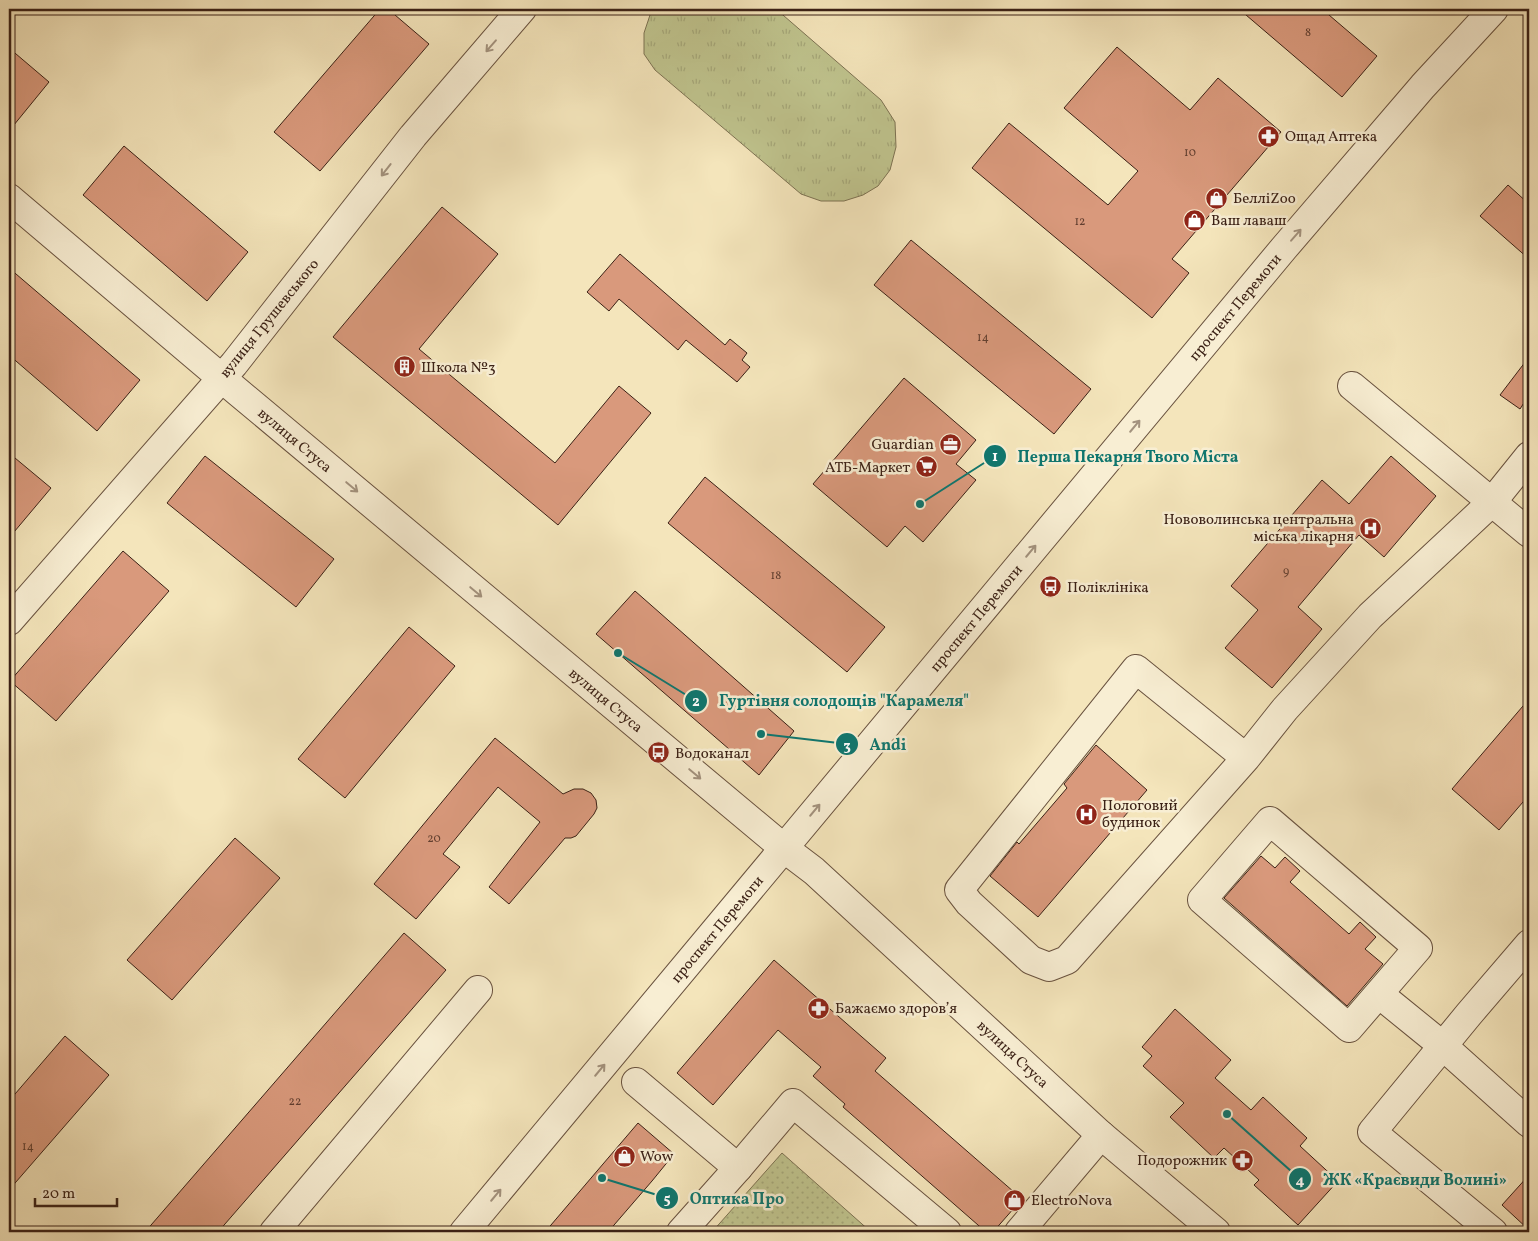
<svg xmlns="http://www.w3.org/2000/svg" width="1538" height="1241" viewBox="0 0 1538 1241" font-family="Vollkorn,serif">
	<defs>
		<pattern id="grass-tufts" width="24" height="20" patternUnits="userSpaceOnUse" patternTransform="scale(1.25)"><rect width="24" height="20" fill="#bfc38d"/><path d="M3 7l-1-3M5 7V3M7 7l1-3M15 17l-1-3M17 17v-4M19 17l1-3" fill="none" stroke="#a5a779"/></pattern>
		<pattern id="park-dots" width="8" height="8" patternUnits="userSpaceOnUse" patternTransform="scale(1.25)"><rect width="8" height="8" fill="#bfc38d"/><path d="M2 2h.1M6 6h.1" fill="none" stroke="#a5a779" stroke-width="1.8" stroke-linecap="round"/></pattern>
	</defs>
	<rect width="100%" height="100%" fill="#f4e5bb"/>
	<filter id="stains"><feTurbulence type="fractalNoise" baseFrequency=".004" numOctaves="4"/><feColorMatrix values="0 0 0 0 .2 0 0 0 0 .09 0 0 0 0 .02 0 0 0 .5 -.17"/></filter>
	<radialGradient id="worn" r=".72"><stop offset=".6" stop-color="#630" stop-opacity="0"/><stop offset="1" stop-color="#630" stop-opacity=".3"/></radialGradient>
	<polygon fill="url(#grass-tufts)" stroke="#7d7252" points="652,9 776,9 881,100 895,122 896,147 890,170 878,186 863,195 844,201 821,201 801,194 655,70 644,54 644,33"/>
	<polygon fill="url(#park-dots)" stroke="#7d7252" points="782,1153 871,1232 712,1232"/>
	<g fill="#d9997c" stroke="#3b2116">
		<polygon points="380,9 388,9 429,44 320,171 274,132"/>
		<polygon points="1239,9 1322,9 1377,56 1342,97"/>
		<polygon points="1117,47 1190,110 1218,78 1281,132 1172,259 1189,273 1152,318 972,168 1009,123 1108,205 1138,171 1064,108"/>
		<polygon points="9,48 49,82 9,131"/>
		<polygon points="124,146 248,252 207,301 83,195"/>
		<polygon points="1508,185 1529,204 1529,259 1480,216"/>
		<polygon points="442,207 498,254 419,349 555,463 619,386 651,413 558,525 333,337"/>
		<polygon points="911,240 1091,389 1054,434 874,285"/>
		<polygon points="620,254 725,345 730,339 747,353 742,360 750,367 737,382 686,340 678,350 619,299 609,311 587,292"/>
		<polygon points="9,268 140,380 97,431 9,355"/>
		<polygon points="1529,357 1529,395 1520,409 1500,395"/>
		<polygon points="904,378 976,440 956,464 976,480 923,542 905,526 887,547 813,484"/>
		<polygon points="9,453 51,488 9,538"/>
		<polygon points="205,456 334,559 296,607 167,503"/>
		<polygon points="1391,456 1436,496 1384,557 1359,535 1298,607 1322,629 1272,688 1225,648 1258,610 1231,586 1322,480 1349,504"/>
		<polygon points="705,477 885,627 847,672 668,523"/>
		<polygon points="123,551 169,591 56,721 10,681"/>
		<polygon points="635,591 794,731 759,775 596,634"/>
		<polygon points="409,627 455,666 345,798 298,759"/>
		<polygon points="1529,699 1529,795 1499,830 1452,789"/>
		<polygon points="495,738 563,794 574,789 583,789 591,793 596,800 597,808 594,814 576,836 571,838 565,838 509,904 489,887 540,822 498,787 443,854 460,867 416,919 374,884"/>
		<polygon points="1096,745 1147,790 1038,917 990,876 1017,842 1019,844 1067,788 1064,784"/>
		<polygon points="235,838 280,878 172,1000 127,960"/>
		<polygon points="1261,856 1275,868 1285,857 1300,871 1290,882 1349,934 1360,922 1376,937 1365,949 1383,964 1347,1006 1224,898"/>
		<polygon points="404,933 446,970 218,1232 145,1232"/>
		<polygon points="774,960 886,1058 875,1071 1022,1199 993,1232 986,1232 843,1107 845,1104 813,1076 821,1067 778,1030 713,1105 677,1073"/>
		<polygon points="1175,1009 1231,1060 1215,1078 1251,1110 1263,1097 1307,1138 1300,1146 1338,1181 1298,1225 1254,1185 1259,1180 1224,1148 1214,1158 1170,1117 1184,1103 1143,1066 1152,1056 1142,1047"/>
		<polygon points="65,1036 109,1075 9,1190 9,1101"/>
		<polygon points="638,1123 674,1154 652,1181 608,1232 545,1232"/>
		<polygon points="1529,1175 1529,1230 1502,1205"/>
	</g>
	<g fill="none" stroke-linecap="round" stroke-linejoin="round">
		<defs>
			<g id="minor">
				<polyline points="9,198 238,392 785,849"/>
				<polyline points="1352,386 1529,533"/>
				<polyline points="1246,758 1136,669 959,890 969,903 1031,960 1049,967 1067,960 1246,758 1285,709 1370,616 1492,502 1529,456"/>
				<polygon points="1270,821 1418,948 1349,1028 1202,900"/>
				<polyline points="1379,994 1443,1046 1529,1123"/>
				<polyline points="636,1082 738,1168 681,1232"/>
				<polyline points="738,1168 793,1103 947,1232"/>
				<polyline points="274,1232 478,990"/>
				<polyline points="1019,1232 1101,1135"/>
				<polyline points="1493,1232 1372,1132 1469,1014 1529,944"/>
			</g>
			<g id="tertiary">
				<polyline points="9,621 234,364 413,136 522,9"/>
				<polyline points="785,849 814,871 1101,1135 1216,1232"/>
				<polyline points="464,1232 1284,248 1423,86 1494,9"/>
			</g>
		</defs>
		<use href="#minor" stroke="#69523f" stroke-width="30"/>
		<use href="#tertiary" stroke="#69523f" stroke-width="30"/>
		<use href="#minor" stroke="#f8eed3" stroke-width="28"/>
		<use href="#tertiary" stroke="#f8eed3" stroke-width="28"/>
	</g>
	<defs><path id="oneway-shaft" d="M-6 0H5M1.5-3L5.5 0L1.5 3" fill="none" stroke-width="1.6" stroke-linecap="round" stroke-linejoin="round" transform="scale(1.25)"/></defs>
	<g stroke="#a3927e">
		<use href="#oneway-shaft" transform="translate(491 46) rotate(131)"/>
		<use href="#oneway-shaft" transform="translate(386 170) rotate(128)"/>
		<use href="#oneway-shaft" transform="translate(1296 235) rotate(-49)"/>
		<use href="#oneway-shaft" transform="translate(1135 426) rotate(-50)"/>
		<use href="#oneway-shaft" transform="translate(352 487) rotate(40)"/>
		<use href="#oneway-shaft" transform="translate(1031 551) rotate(-50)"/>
		<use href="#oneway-shaft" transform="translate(476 592) rotate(40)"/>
		<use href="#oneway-shaft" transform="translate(695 774) rotate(40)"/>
		<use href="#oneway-shaft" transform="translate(815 810) rotate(-50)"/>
		<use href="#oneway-shaft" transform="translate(600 1070) rotate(-50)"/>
		<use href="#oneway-shaft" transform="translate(496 1195) rotate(-50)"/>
	</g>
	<defs>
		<symbol id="pharmacy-disc" viewBox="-11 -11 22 22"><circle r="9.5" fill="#8f2418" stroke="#f8eed3"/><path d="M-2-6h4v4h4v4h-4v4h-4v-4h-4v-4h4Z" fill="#fff"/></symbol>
		<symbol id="shop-disc" viewBox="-11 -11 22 22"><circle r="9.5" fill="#8f2418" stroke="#f8eed3"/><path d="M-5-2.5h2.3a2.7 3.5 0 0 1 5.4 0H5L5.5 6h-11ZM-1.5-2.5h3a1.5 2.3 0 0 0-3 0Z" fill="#fff"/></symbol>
		<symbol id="building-disc" viewBox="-11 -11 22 22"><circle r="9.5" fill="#8f2418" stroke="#f8eed3"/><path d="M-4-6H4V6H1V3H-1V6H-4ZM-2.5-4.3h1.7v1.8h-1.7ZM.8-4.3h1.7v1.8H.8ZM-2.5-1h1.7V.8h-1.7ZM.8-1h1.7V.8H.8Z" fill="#fff"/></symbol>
		<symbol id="office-disc" viewBox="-11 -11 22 22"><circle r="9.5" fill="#8f2418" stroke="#f8eed3"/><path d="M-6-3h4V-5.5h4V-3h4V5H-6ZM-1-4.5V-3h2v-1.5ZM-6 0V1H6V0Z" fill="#fff"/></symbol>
		<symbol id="supermarket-disc" viewBox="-11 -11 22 22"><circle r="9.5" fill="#8f2418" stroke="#f8eed3"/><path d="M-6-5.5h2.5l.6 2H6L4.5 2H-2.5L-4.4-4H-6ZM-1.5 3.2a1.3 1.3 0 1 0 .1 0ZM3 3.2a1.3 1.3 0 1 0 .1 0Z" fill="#fff"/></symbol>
		<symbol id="hospital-disc" viewBox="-11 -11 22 22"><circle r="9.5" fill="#8f2418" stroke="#f8eed3"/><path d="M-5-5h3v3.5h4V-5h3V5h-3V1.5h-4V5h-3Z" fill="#fff"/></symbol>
		<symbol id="bus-disc" viewBox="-11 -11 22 22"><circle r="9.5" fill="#8f2418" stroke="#f8eed3"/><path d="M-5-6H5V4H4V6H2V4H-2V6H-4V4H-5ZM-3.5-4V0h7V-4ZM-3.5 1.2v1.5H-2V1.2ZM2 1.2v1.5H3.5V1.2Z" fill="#fff"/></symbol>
	</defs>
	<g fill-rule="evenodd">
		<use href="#pharmacy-disc" x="1256" y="124" width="25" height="25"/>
		<use href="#shop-disc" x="1204" y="186" width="25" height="25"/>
		<use href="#shop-disc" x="1182" y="208" width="25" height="25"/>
		<use href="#building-disc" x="392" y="354" width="25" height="25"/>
		<use href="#office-disc" x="938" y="432" width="25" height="25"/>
		<use href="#supermarket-disc" x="914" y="454" width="25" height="25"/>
		<use href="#hospital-disc" x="1358" y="516" width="25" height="25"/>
		<use href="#bus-disc" x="1038" y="574" width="25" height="25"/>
		<use href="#bus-disc" x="646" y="740" width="25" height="25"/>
		<use href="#hospital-disc" x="1074" y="802" width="25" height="25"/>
		<use href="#pharmacy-disc" x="806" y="996" width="25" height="25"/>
		<use href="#shop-disc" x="612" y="1144" width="25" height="25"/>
		<use href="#pharmacy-disc" x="1230" y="1148" width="25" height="25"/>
		<use href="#shop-disc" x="1002" y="1188" width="25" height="25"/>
	</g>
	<g text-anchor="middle" stroke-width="5" stroke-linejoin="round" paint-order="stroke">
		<g font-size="12" fill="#623f30">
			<text x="1308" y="36">8</text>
			<text x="1190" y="156">10</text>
			<text x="1080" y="225">12</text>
			<text x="983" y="341">14</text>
			<text x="1286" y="575">9</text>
			<text x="776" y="579">18</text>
			<text x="434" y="842">20</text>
			<text x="295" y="1105">22</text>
			<text x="28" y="1150">14</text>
		</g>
		<g font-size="15" fill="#3b2116" stroke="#f8eed3" text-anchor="start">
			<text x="1285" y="141">Ощад Аптека</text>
			<text x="1233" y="203">БелліZoo</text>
			<text x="1211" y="225">Ваш лаваш</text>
			<text x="421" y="372">Школа №3</text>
			<text x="934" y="449" text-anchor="end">Guardian</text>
			<text x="910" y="472" text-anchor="end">АТБ-Маркет</text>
			<text x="1354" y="524" text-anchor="end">Нововолинська центральна<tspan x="1354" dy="17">міська лікарня</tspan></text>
			<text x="1067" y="592">Поліклініка</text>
			<text x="675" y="758">Водоканал</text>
			<text x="1102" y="810">Пологовий<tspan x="1102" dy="17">будинок</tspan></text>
			<text x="835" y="1013">Бажаємо здоровʼя</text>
			<text x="640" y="1161">Wow</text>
			<text x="1227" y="1165" text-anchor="end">Подорожник</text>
			<text x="1031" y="1205">ElectroNova</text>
		</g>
		<g font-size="15" fill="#3b2116" stroke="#f8eed3">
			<text transform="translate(1235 307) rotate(-50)" y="5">проспект Перемоги</text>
			<text transform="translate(269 318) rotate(-51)" y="5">вулиця Грушевського</text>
			<text transform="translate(295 440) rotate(40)" y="5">вулиця Стуса</text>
			<text transform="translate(976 618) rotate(-50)" y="5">проспект Перемоги</text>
			<text transform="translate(606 700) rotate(40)" y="5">вулиця Стуса</text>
			<text transform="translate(717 929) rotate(-50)" y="5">проспект Перемоги</text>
			<text transform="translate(1013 1054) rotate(43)" y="5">вулиця Стуса</text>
		</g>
	</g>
	<path fill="none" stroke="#0f766e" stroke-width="2" d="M920 504L995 456M618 653L696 701M761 734L847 744M1227 1114L1300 1179M602 1178L667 1198"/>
	<g fill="#0f766e" stroke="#f8eed3" stroke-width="2">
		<circle cx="920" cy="504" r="5"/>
		<circle cx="618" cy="653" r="5"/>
		<circle cx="761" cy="734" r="5"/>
		<circle cx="1227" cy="1114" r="5"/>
		<circle cx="602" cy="1178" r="5"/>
		<circle cx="995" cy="456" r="12"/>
		<circle cx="696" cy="701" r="12"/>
		<circle cx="847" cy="744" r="12"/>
		<circle cx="1300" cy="1179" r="12"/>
		<circle cx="667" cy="1198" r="12"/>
	</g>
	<g font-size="15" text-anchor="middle" font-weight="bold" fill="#fff">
		<text x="995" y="461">1</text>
		<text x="696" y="706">2</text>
		<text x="847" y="750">3</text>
		<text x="1300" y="1185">4</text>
		<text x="667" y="1203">5</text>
	</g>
	<g font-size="16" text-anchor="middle" font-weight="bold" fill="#0f766e" stroke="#f8eed3" stroke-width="5" stroke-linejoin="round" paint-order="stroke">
		<text x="1128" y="462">Перша Пекарня Твого Міста</text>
		<text x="844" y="706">Гуртівня солодощів "Карамеля"</text>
		<text x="888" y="750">Andi</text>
		<text x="1415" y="1185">ЖК «Краєвиди Волині»</text>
		<text x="737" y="1204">Оптика Про</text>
	</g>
	<rect width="1538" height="1241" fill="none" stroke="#f4e5bb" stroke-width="30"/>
	<rect x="10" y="10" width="1518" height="1221" fill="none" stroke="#3b2116" stroke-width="2.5"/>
	<rect x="15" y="15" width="1508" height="1211" fill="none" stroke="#3b2116"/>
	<path d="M35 1198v8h82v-8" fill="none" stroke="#3b2116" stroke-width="2.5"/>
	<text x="42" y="1198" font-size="15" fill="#3b2116" stroke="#f8eed3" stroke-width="4" paint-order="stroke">20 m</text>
	<rect width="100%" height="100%" filter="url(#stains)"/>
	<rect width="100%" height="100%" fill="url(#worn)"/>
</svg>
